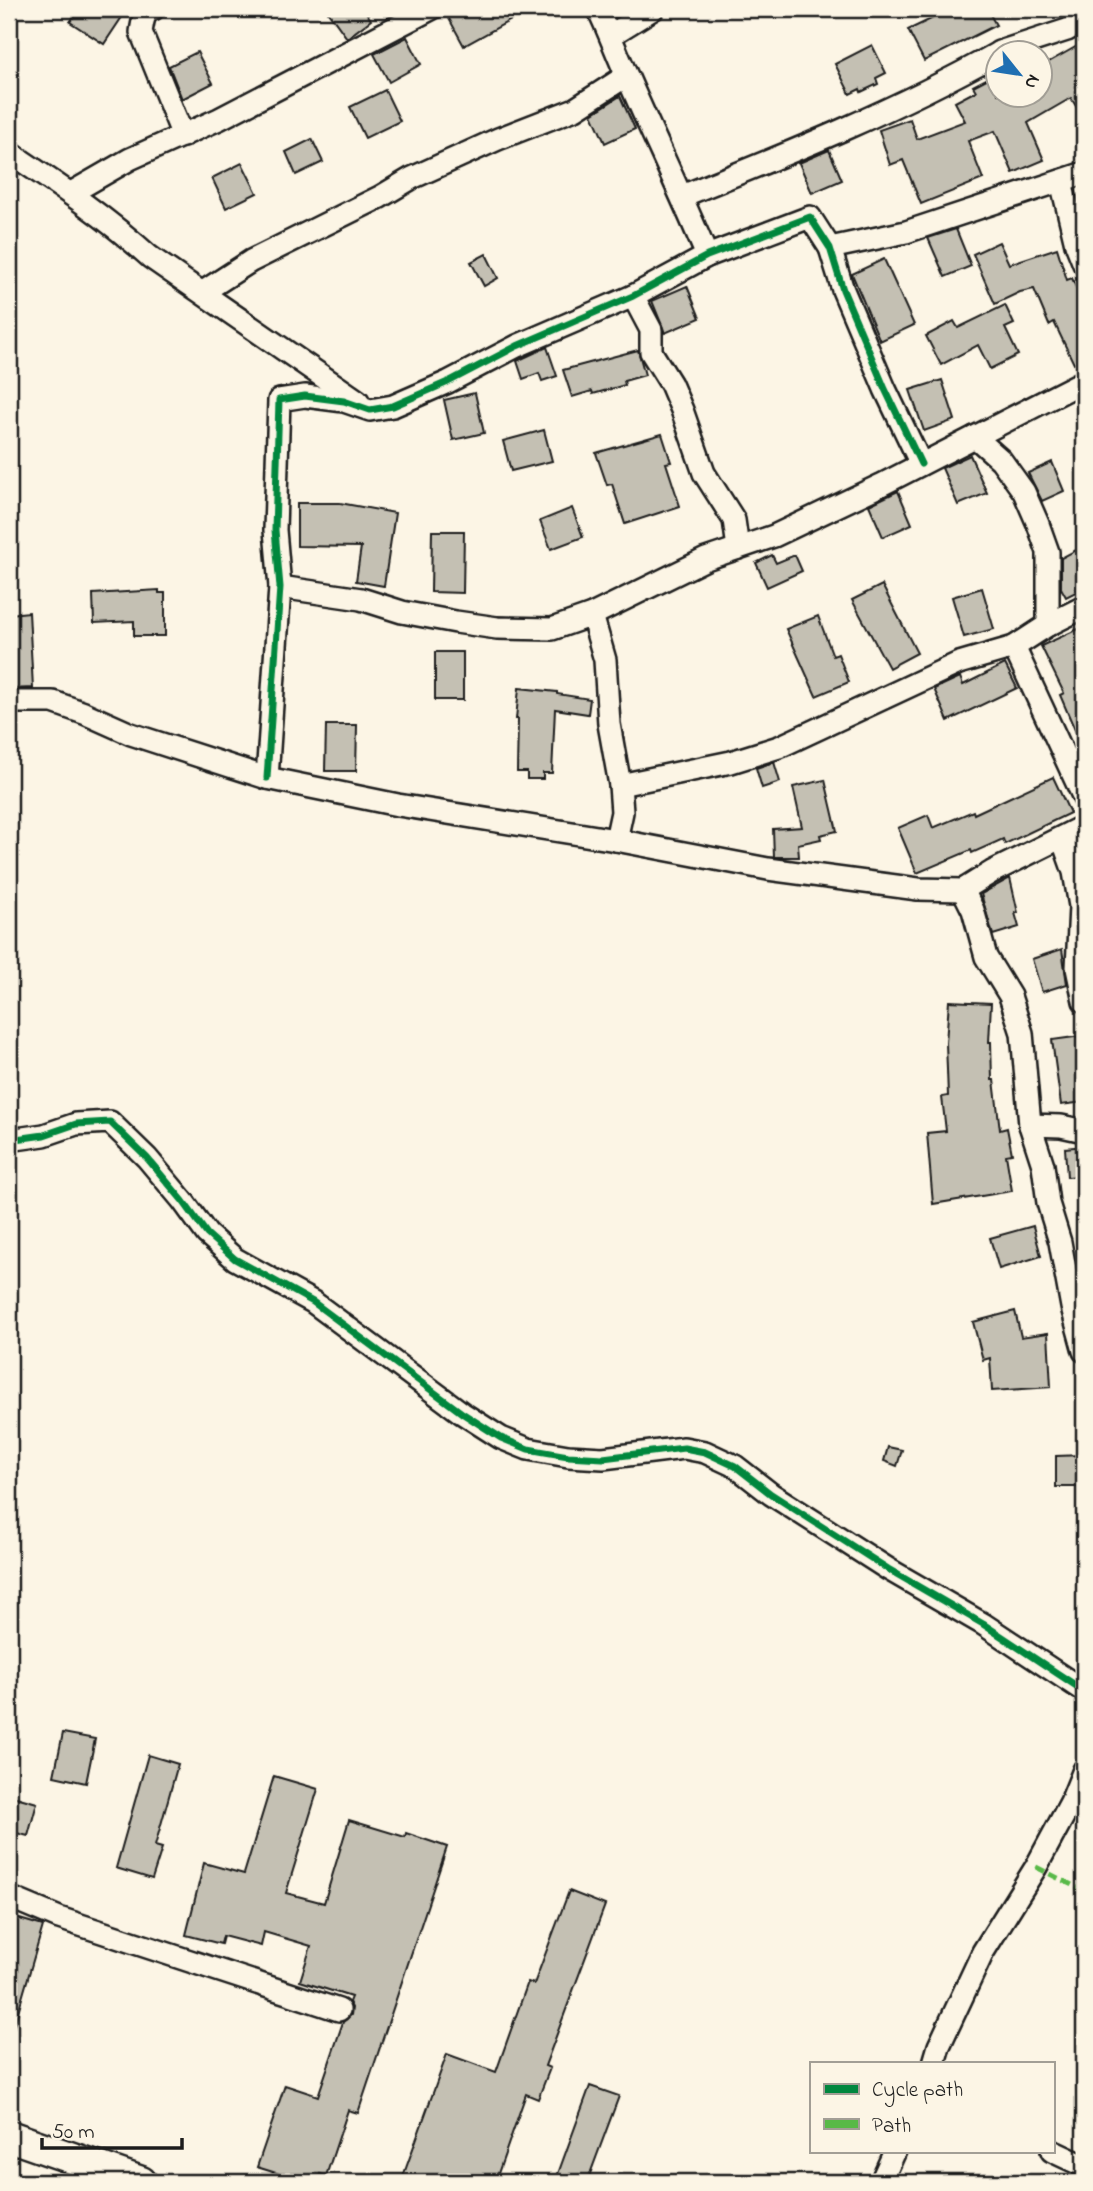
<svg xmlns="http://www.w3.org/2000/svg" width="1093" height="2191" viewBox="0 0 1093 2191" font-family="'Indie Flower',sans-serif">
	<rect width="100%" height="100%" fill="#fcf5e5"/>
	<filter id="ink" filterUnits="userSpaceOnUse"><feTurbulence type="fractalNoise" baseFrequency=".0143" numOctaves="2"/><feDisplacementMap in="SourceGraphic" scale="14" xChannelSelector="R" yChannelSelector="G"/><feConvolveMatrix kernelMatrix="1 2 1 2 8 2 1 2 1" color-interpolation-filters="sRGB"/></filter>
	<g filter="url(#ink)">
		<g fill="#c4c0b3" stroke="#1c1c1c" stroke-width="2">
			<polygon points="79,9 110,9 122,17 104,44 70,22"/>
			<polygon points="326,9 364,9 371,20 347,38"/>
			<polygon points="459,9 531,9 464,46 447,15"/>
			<polygon points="952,9 987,9 996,25 924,61 908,30"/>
			<polygon points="407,37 421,64 389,82 374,54"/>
			<polygon points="872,45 886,73 876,78 878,84 861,92 860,89 850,94 835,64"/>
			<polygon points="1079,45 1084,54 1084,119 1071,98 1028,123 1044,160 1013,173 995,131 968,141 983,179 921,204 903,160 890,165 879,130 910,119 917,139 965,121 955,102 976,91 973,86 998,73 998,94 1040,94 1040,67"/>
			<polygon points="197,52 213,83 182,99 169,66"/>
			<polygon points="385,90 400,121 365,138 350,107"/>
			<polygon points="620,96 635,129 605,143 592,114"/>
			<polygon points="312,139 323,162 296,175 286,152"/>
			<polygon points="829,150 842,180 812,193 799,163"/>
			<polygon points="242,163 257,193 226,208 212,178"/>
			<polygon points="956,229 971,266 945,277 928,238"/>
			<polygon points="999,242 1009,264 1057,248 1067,280 1072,278 1084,306 1084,359 1074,364 1054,322 1049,325 1034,289 1020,292 995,304 973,254"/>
			<polygon points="486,254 498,278 484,286 471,262"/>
			<polygon points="884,259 914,325 880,341 852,274"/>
			<polygon points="687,286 700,318 665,333 652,301"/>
			<polygon points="1005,305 1014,324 1005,328 1018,355 990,369 978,345 941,365 926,336 954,321 958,328"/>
			<polygon points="547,347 557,376 542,381 539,373 523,379 517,361"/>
			<polygon points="638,350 645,375 624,381 625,385 593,394 592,391 572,397 563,370"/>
			<polygon points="942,380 955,420 924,431 910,390"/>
			<polygon points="475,393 484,433 453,440 444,400"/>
			<polygon points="544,430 552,461 511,471 503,441"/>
			<polygon points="662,434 671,462 666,463 680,506 625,524 612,484 607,485 596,453"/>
			<polygon points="970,455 987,493 958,505 942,468"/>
			<polygon points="1052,462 1064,491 1042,501 1028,473"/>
			<polygon points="898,491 912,524 883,537 869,505"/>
			<polygon points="297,503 340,503 395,513 384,586 356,581 361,547 297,546"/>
			<polygon points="572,508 583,537 551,549 540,521"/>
			<polygon points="432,531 464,531 463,593 431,592"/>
			<polygon points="1076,550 1084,566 1084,588 1066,597 1061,588 1061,558"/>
			<polygon points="772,555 776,563 795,555 802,571 767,587 756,563"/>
			<polygon points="882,585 917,653 889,668 852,600"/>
			<polygon points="982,588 994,629 964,637 952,597"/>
			<polygon points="159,590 159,593 165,593 165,636 134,636 134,621 94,623 93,594"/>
			<polygon points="29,612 33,688 9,689 9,614"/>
			<polygon points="818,616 833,656 838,654 849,682 816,696 786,629"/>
			<polygon points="1078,629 1084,642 1084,751 1060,695 1064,693 1041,646"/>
			<rect x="435" y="652" width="28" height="48"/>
			<polygon points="1005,664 1017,688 948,721 934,689 960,677 963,685"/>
			<polygon points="519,688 557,692 557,694 590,699 588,714 555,709 552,773 543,773 543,779 527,779 527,772 517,772 518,719 516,719"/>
			<polygon points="326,725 357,725 356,771 325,771"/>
			<polygon points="774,762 780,782 762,788 756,768"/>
			<polygon points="1053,777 1070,813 1005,844 1003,839 972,853 971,850 917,873 898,828 928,815 933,828 973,811 974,814"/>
			<polygon points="825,780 837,831 820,835 821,839 798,844 799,857 774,857 773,829 802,827 793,787"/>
			<polygon points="1010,878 1018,913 1015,913 1019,927 993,935 981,894"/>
			<polygon points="1062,949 1067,984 1042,992 1032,959"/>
			<polygon points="949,1001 991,1003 989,1042 991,1042 992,1080 994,1080 1000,1130 1007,1128 1012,1154 1006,1155 1012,1191 933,1204 927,1133 946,1131 942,1097 948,1096 946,1043"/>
			<polygon points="1082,1036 1084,1055 1084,1102 1061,1105 1052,1040"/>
			<polygon points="1084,1146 1084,1176 1067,1177 1065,1148"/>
			<polygon points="1033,1226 1041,1256 999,1269 990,1238"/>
			<polygon points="1015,1311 1021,1337 1048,1333 1051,1387 992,1391 990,1358 983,1360 973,1322"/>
			<polygon points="888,1447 902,1450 897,1466 884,1461"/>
			<polygon points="1083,1455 1083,1487 1056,1487 1056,1456"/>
			<polygon points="63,1733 95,1739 86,1783 54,1776"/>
			<polygon points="148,1755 178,1764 155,1846 162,1848 152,1879 116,1868"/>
			<polygon points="274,1776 318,1789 286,1893 324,1903 349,1820 405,1837 406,1833 447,1847 358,2113 348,2110 326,2176 320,2174 317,2182 305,2182 257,2167 285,2085 318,2096 343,2022 351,2015 352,2008 349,2002 351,1997 300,1981 311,1946 264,1932 261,1946 223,1936 221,1944 186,1935 204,1863 244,1874"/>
			<polygon points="9,1795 37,1803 28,1836 9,1831"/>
			<polygon points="569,1891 605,1905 545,2066 550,2068 538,2099 526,2094 495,2182 401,2182 447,2054 496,2072 528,1982 534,1984"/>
			<polygon points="13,1917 43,1926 13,2029 9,2028 9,1931"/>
			<polygon points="590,2086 619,2096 587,2182 555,2182"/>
		</g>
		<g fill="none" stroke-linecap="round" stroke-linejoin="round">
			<defs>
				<g id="street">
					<path d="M153 9C143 12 143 22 141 32L183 136"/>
					<path d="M598 9C609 31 617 55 628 78 654 138 682 196 707 256"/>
					<polyline points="611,35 653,9"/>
					<polyline points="999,52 1067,30 1084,21"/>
					<path d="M9 152C58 185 106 217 150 257L358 401"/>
					<polyline points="1061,181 1076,244 1084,264"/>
					<polyline points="71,193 130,159 219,119 431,9"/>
					<path d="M682 196C790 153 897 110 998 53"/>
					<polyline points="830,248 906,232 1084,173"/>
					<polyline points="203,292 251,261 380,197 412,178 498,139 575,109 626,76"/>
					<polyline points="633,296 651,330 651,352 671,384 682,410 704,473 734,520 738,548"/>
					<polyline points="975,437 1001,460 1024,492 1038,524 1048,552 1048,625"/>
					<polyline points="280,587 361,599 402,612 456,622 497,628 552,629 592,615 706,559 774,536 881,485 1084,381"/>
					<polyline points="592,615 605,660 609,724 620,785 622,812 616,840"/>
					<polyline points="1014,647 1084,798"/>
					<polyline points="9,702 53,702 84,713 131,734 267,778 398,805 616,840 768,869 918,889 963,890 992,872 1084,826"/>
					<polyline points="267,778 280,587 275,530 279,400 305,396 344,401 370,410 393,406 448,382 517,346 633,296 707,256 810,217 830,248 843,290 885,389 921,464"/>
					<polyline points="620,785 731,762 779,747 959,663 1014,647 1048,625 1084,607"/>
					<polyline points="1062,838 1074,872 1080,906 1077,968 1084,1001"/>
					<polyline points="963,890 973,910 986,957 1010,996 1022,1033 1030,1125 1043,1165 1048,1203 1060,1242 1072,1307 1084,1351"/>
					<polyline points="1030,1125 1061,1126 1084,1131"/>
					<polyline points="9,1140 44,1135 76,1124 110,1122 147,1158 183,1201 207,1234 235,1259 313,1302 462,1413 501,1438 528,1449 568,1456 603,1458 684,1448 705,1452 735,1466 771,1494 888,1569 983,1624 1084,1691"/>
					<polyline points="9,1897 59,1918 339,2010"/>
					<polyline points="934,2063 939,2046 983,1952 1036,1867 1071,1802 1084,1770"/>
					<polyline points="1052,2151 1084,2166"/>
					<polyline points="881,2182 895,2151"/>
				</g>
				<polyline id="secondary" points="9,2136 141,2182"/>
			</defs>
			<use href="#street" stroke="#1c1c1c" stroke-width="26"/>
			<use href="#secondary" stroke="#1c1c1c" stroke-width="35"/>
			<use href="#street" stroke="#fcf5e5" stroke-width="21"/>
			<use href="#secondary" stroke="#fcf5e5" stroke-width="30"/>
			<polyline stroke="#58b947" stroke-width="5" stroke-dasharray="10 5" stroke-linecap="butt" points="1036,1867 1084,1891"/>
			<defs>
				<g id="cycleway">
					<polyline points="267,778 280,587 275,530 279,400 305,396 344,401 370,410 393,406 448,382 517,346 633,296 707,256 810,217 830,248 843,290 885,389 921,464"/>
					<polyline points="9,1140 44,1135 76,1124 110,1122 147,1158 183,1201 207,1234 235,1259 313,1302 462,1413 501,1438 528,1449 568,1456 603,1458 684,1448 705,1452 735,1466 771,1494 888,1569 983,1624 1084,1691"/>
				</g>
			</defs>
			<use href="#cycleway" stroke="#fcf5e5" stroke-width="11"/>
			<use href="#cycleway" stroke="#00873e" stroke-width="7"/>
		</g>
	</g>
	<rect width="1093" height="2191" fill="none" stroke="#fcf5e5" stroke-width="35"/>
	<rect x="18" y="18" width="1058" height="2156" fill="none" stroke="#1c1c1c" stroke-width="2.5" filter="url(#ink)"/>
	<rect x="810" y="2062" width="245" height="91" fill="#fcf5e5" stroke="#a29e95" stroke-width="2"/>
	<rect x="824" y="2084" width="35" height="10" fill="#00873e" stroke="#a29e95" stroke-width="2"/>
	<text x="872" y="2096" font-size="21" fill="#1c1c1c">Cycle path</text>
	<rect x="824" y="2119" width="35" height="10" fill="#58b947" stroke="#a29e95" stroke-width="2"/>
	<text x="872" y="2132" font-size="21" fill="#1c1c1c">Path</text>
	<g transform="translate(1019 74) rotate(120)"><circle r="33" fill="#fcf5e5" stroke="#a29e95" stroke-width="2"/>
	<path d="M0-5L12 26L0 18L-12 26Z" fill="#1f6fb2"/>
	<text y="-10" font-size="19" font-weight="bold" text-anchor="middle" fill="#1c1c1c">N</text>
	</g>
	<path d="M42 2138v10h140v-10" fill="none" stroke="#1c1c1c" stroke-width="3.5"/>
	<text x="52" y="2138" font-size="21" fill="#1c1c1c" stroke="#fcf5e5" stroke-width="5" paint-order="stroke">50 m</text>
</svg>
